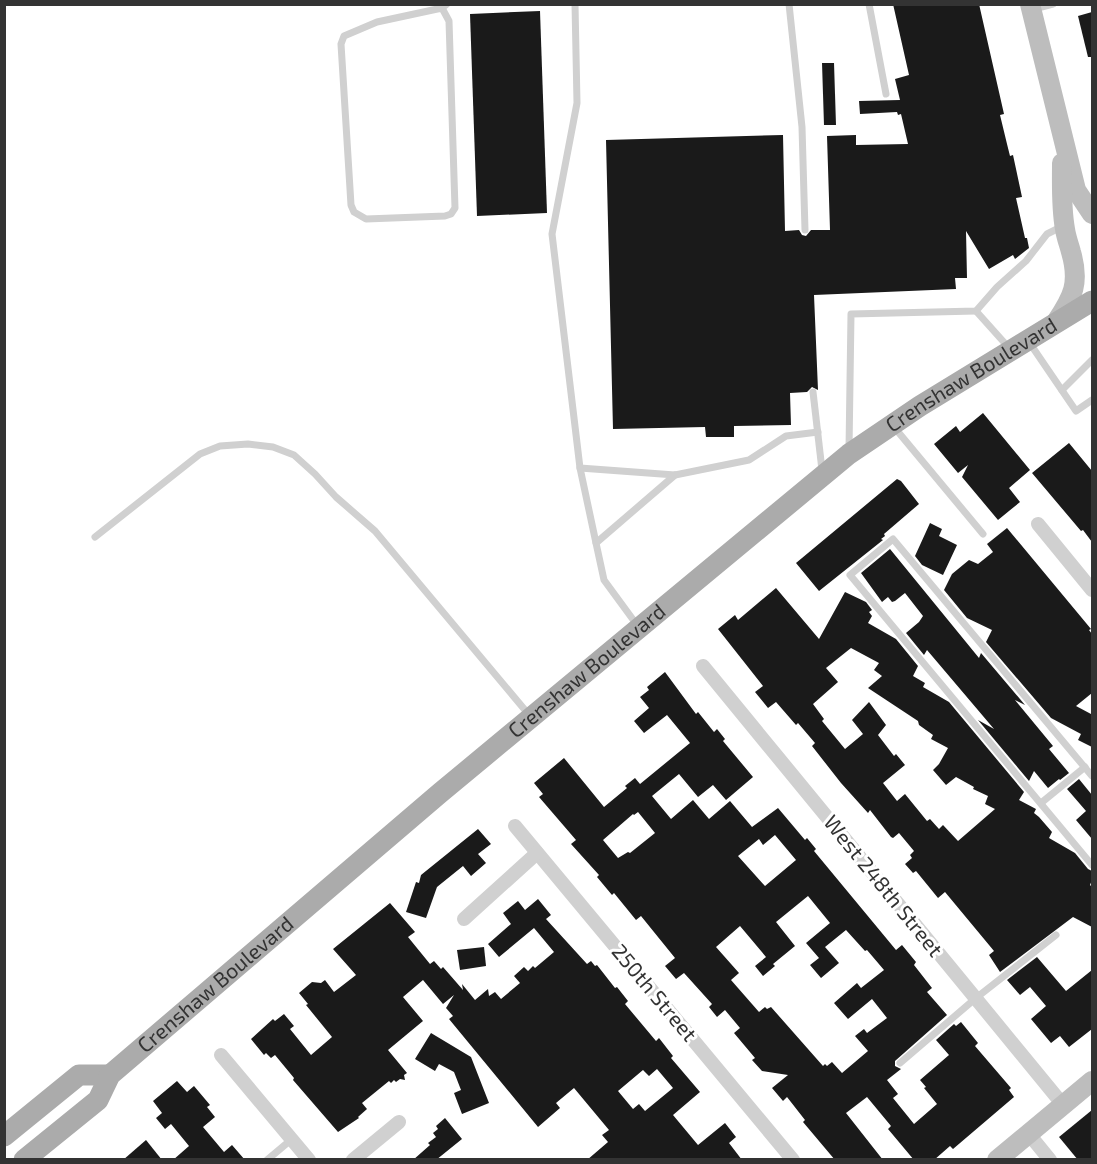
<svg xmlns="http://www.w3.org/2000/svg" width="1097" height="1164" viewBox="0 0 1097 1164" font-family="'Exo 2',sans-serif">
	<rect width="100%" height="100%" fill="#fff"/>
	<g fill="#1a1a1a" fill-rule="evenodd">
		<polygon points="893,4 979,4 1004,114 1000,115 1007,144 1010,156 1013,155 1022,197 1016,198 1025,238 1027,238 1029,248 1015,259 1013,255 989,269 966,231 967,278 955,278 956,289 814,295 818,390 812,387 807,392 790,393 791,425 734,426 734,437 706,437 705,427 613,429 606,140 783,135 785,231 799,230 802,235 806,236 811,230 830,230 827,136 856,135 856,145 908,144 901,114 898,115 897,112 860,114 859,101 900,100 895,79 909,75"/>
		<polygon points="540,11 547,213 477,216 470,14"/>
		<polygon points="1092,12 1092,57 1088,57 1078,16"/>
		<polygon points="822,63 834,63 836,125 824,125"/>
		<polygon points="983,413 1030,470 1009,488 1020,502 998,520 962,477 968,465 958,473 934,444 956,426 960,432"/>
		<polygon points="1069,443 1092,471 1092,542 1083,530 1081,531 1032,473"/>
		<polygon points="897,479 901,481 919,504 884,534 885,536 881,539 883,540 819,591 796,563"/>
		<polygon points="930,523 942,529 939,536 957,545 943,575 922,565 915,556"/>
		<polygon points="1007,528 1091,629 1089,630 1092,634 1092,693 1076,706 1091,714 1092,712 1092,747 1078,740 1081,734 1051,718 986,642 992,630 967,618 944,590 952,574 969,560 978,564 993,552 987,544"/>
		<polygon points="890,549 979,658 981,653 1025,705 1015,700 1053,746 1049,749 1069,773 1060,780 1059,779 1048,788 1034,771 1029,781 978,720 994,729 927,650 924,655 906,633 919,622 923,616 905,593 895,601 892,602 888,597 882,602 861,573"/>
		<path d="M776 588 819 639 845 592 866 602 872 610 869 612 872 616 868 623 896 639 918 666 913 676 925 683 923 687 949 702 1024 792 1019 800 1036 809 1034 813 1039 817 1052 832 1049 838 1075 853 1088 869 1092 871V880L1090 885 1092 887V927L1073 917 1000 972 989 955 994 951 945 892 938 898 916 871 913 873 905 864 912 858 910 855 914 851 899 833 893 838 891 837 870 810 868 813 841 783 812 746 815 743 798 723 796 725 776 702 768 708 755 692 763 686 718 629 735 615 738 620ZM851 648 879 663 874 670 882 676 868 688 918 721 919 725 933 735 931 739 948 748 939 764 933 770 946 785 956 777 974 787 973 789 988 796 985 804 995 809 958 841 943 825 939 829 930 819 927 821 905 794 897 801 883 783 905 765 896 754 894 756 878 735 886 725 869 702 852 720 863 734 845 749 822 721 824 719 813 704 838 682 826 668Z"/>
		<path d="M665 672 696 714 698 712 714 732 717 729 725 739 723 741 753 777 726 800 713 785 698 797 679 774 652 796 671 819 693 800 709 819 730 801 752 827 778 808 805 840 807 838 816 849 814 851 896 950 902 945 916 962 914 965 932 988 927 992 947 1015 895 1061V1066L901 1069 887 1080 898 1094 893 1098 914 1124 937 1104 924 1088 926 1087 920 1080 949 1055 936 1040 954 1024 956 1026 961 1022 978 1043 975 1046 1011 1088 1009 1090 1014 1097 953 1149 950 1146 934 1160H914L888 1129 891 1126 867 1097 846 1113 883 1160H835L803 1122 805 1120 787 1097 783 1101 772 1088 788 1075 762 1071 752 1060 755 1058 734 1033 740 1028 725 1010 717 1017 709 1007 712 1004 684 973 676 979 665 966 675 958 641 916 636 920 614 893 612 895 597 877 599 875 571 844 576 840 539 797 543 794 534 783 564 758 604 807 627 788 625 786 635 778 640 784 690 743 667 715 644 733 634 721 649 708 640 697 649 690 647 687ZM638 812 655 833 630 853 628 852 618 858 603 840 633 814 634 815ZM775 835 796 860 765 886 738 856 759 839 763 845ZM808 896 830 923 806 943 819 958 810 965 821 978 839 963 825 947 846 930 865 951 867 950 884 970 861 988 857 983 834 1003 848 1019 872 999 887 1018 867 1033 864 1029 855 1036 868 1051 842 1073 832 1062 827 1066 825 1064 823 1066 771 1007 767 1009 765 1007 759 1012 731 980 739 973 716 947 740 926 766 957 755 966 763 976 775 966 773 964 795 946 776 922Z"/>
		<polygon points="1079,779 1092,795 1092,839 1076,820 1086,811 1067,789"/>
		<polygon points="478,829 491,844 478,854 486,863 471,876 463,866 437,887 426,918 406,912 416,882 419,883 421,875"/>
		<path d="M538 899 551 915 546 919 587 964 591 961 595 966 597 965 615 988 617 987 628 1001 625 1004 656 1041 659 1038 673 1056 671 1058 700 1092 673 1115 698 1145 725 1123 736 1137 729 1143 742 1160H587L608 1142 602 1135 609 1130 574 1088 556 1103 560 1108 538 1127 449 1019 453 1016 446 1008 454 995 443 1004 423 980 403 997 423 1021 388 1050 407 1073 404 1075 405 1080 400 1079 396 1082 394 1080 391 1083 389 1081 362 1103 367 1109 358 1117 359 1118 338 1132 293 1080 294 1078 275 1055 271 1058 266 1053 264 1055 251 1039 273 1019 275 1021 284 1014 294 1026 290 1029 311 1055 332 1037 306 1005 308 1004 299 993 312 982 321 983 325 980 334 992 356 975 333 949 390 903 415 932 408 937 430 964 434 961 441 969 443 967 463 990 462 984 475 1000 488 989 489 996 495 992 501 999 520 983 514 976 524 967 528 971 533 966 535 968 554 952 534 928 499 957 488 944 511 924 503 913 518 901 525 910ZM657 1069 673 1088 645 1111 639 1104 633 1109 618 1091 643 1070 649 1076Z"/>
		<polygon points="484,947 486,966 460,970 457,950"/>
		<polygon points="1037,957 1066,991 1092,970 1092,1029 1069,1047 1060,1036 1051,1043 1031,1019 1046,1006 1030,987 1020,995 1007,980"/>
		<polygon points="431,1033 471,1057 489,1103 462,1114 454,1093 461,1090 454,1072 439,1064 435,1071 415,1059"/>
		<polygon points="177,1081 187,1092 194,1086 210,1105 207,1107 215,1117 203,1127 224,1152 232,1145 245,1160 173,1160 189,1146 171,1124 165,1129 156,1118 162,1113 153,1101"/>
		<polygon points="1092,1110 1092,1160 1078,1160 1059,1137"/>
		<polygon points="445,1118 462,1139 436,1160 413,1160 430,1145 428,1143 436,1137 433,1133 438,1129 436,1126"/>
		<polygon points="146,1140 162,1160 123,1160"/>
	</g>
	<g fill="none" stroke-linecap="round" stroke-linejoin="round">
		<g stroke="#d0d0d0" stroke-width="7">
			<polyline points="575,4 577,103 552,234 580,468 675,475 749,460 786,436 818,432"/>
			<polyline points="789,4 802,127 805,230"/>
			<polyline points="869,4 886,94"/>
			<polyline points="442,8 449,21 455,208 451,214 445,216 366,219 354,212 351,205 341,44 344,36 377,22 442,8 447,4"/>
			<polyline points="1034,9 1053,4"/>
			<polyline points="976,311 1010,349"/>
			<polyline points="1029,342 1076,411 1092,400"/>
			<polyline points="1062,390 1092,360"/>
			<polyline points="813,392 822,470"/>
			<polyline points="894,427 983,534"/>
			<polyline points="849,449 851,314 976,311 997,287 1026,261 1047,234 1063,226"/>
			<polyline points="580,468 596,543 675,475"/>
			<polyline points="95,537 200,454 220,446 248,444 273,447 294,455 315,474 336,497 375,531 530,716"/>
			<polyline points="596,543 604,580 637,625"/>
			<polyline points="1092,776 893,539 850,575 1092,865"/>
			<polyline points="1041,803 1085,767"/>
			<polyline points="900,1063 976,998 1056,935"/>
			<polyline points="267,1160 292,1139"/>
		</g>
		<g stroke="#d0d0d0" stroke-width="14">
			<polyline points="1038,524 1092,590"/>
			<polyline points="703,666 1064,1106"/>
			<polyline points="515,826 793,1160"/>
			<polyline points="464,919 537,853"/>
			<polyline points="221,1055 309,1160"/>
			<polyline points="1028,1133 1050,1160"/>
			<polyline points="353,1160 399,1122"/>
		</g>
		<g stroke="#bdbdbd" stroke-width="20">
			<polyline points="1030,4 1076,190 1092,214"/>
			<path d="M1056 322C1073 297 1080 283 1071 252 1069 244 1066 237 1065 229 1061 207 1062 185 1062 163"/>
			<polyline points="997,1160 1092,1081"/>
		</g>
		<g stroke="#ababab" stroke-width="21">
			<polyline points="4,1136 79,1075 110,1075"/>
			<path id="s1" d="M24 1160 98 1100 110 1075 440 793 849 454 920 406 1092 301"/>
		</g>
	</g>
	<g text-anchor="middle" stroke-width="6" stroke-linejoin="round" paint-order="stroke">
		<g font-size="21" fill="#333" stroke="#fff">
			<text dy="7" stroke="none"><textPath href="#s1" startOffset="1234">Crenshaw Boulevard</textPath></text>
			<text dy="7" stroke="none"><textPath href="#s1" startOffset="748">Crenshaw Boulevard</textPath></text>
			<text transform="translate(883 886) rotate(51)" y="7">West 248th Street</text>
			<text dy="7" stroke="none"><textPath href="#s1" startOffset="262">Crenshaw Boulevard</textPath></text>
			<text transform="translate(654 993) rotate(50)" y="7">250th Street</text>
		</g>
	</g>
	<rect width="1097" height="1164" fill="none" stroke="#333333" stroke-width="12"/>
</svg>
